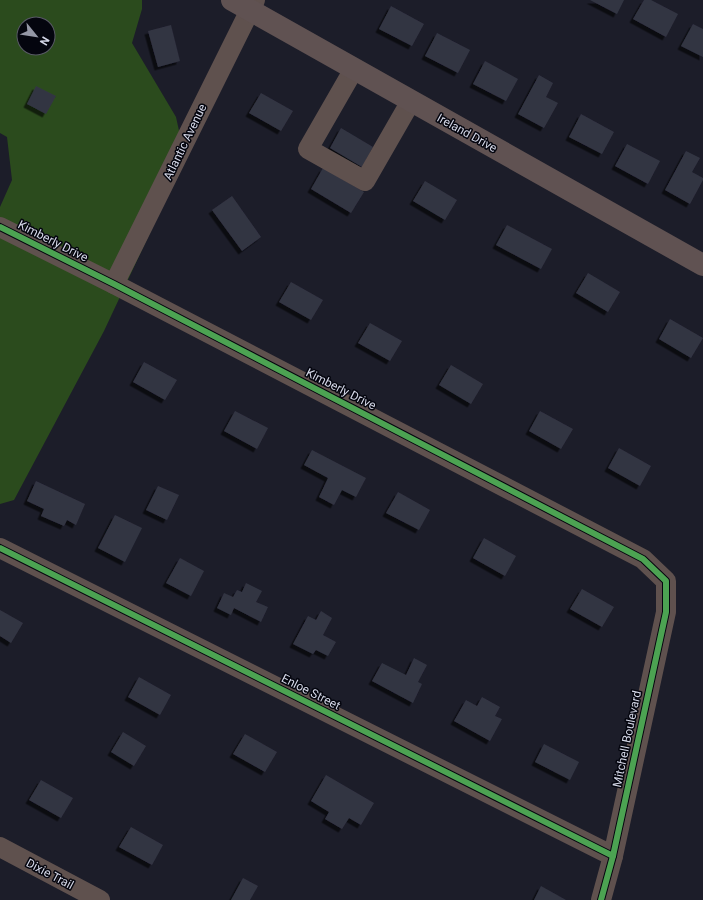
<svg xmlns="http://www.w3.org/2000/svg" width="703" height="900" viewBox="0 0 703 900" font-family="Roboto,sans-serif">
	<defs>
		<filter id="shadow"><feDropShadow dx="-3.5" dy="3.5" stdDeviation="0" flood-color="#0009"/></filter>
	</defs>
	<rect width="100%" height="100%" fill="#1c1d29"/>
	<path fill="#2b4b1d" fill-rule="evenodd" d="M0 0H142V9L132 43 176 117 185 158 104 331 14 500 0 504V207L12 180 7 137 0 133ZM24 24H48V48H24Z"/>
	<g fill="#333443" filter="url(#shadow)">
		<polygon points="590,0 624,0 617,14"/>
		<polygon points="644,0 651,0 678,14 666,37 633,19"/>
		<polygon points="391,6 424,24 412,46 379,29"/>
		<polygon points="693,24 703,29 703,57 681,46"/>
		<polygon points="171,25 180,61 158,67 148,31"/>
		<polygon points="437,33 470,50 458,73 425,56"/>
		<polygon points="485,61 518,79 506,101 473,84"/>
		<polygon points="539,75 553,83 546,97 558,103 544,128 518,114"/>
		<polygon points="36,86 56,96 46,114 27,104"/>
		<polygon points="261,93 293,111 281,131 249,113"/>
		<polygon points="581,114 614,132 602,154 569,137"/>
		<polygon points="341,128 373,147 362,167 330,148"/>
		<polygon points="627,144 660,161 648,184 615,166"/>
		<polygon points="686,151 700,158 692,172 703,178 703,180 690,204 665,190"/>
		<polygon points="323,168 364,192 351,213 311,189"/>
		<polygon points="425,181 457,200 445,220 413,201"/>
		<polygon points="232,196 261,237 242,251 212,210"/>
		<polygon points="507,225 552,249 541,269 496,245"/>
		<polygon points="588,273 620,292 608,312 576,293"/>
		<polygon points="291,282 323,300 311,320 279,302"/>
		<polygon points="670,319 703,338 691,358 659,339"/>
		<polygon points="370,323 402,341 390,361 358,343"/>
		<polygon points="144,362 177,380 165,400 133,382"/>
		<polygon points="451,365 483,384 471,404 439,385"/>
		<polygon points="235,411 268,428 257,449 224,431"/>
		<polygon points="540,411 573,429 561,449 529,431"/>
		<polygon points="619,448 651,466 640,486 608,468"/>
		<polygon points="312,450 366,478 356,497 342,490 334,505 319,497 328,478 304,465"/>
		<polygon points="36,481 85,504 76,525 67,520 64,526 41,516 44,509 27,501"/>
		<polygon points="158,486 179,495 167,520 146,510"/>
		<polygon points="398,492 430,510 419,530 386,513"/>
		<polygon points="115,515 142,528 125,562 98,548"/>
		<polygon points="484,538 516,556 505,576 473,558"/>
		<polygon points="180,558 204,571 191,596 166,583"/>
		<polygon points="246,583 262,591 256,602 268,607 261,622 234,608 231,615 217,608 224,593 233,597 237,590 242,592"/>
		<polygon points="582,589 614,607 602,627 570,609"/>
		<polygon points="0,610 23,623 11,643 0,636"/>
		<polygon points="321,611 332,618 323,635 336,642 328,656 316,650 313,654 293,644 308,616 316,620"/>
		<polygon points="414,658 427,665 418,682 422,684 413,703 372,681 382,663 406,675"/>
		<polygon points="139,677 171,695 160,715 128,697"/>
		<polygon points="482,697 500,707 495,716 502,719 490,741 454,721 466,700 477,706"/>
		<polygon points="123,732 146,746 134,766 111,752"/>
		<polygon points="245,734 277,752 265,772 233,754"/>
		<polygon points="544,744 579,762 570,780 535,762"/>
		<polygon points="326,775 374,803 361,825 349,818 342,829 325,819 329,812 311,801"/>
		<polygon points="41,780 73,798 61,818 29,800"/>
		<polygon points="131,827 163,845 152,865 119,847"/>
		<polygon points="243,878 258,886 250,900 231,900"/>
		<polygon points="541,886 566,900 534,900"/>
	</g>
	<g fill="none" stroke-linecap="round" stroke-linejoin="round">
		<g stroke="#5f514e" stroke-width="20">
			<polyline points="354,69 308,149 365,181 411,101"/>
			<polyline points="0,227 114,284 643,559 666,581 666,612 613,856 601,900"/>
			<polyline points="114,284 255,0"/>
			<polyline points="0,548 613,856"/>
			<polyline points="0,847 100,900"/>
		</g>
		<polyline stroke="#605252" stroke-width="22" points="232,0 703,265"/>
		<defs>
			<g id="cycleway">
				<polyline points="0,227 114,284 643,559 666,581 666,612 613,856 601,900"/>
				<polyline points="0,548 613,856"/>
			</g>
		</defs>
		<use href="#cycleway" stroke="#04050e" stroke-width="8"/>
		<use href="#cycleway" stroke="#4ca352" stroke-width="6"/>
	</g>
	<g text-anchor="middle" stroke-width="3" stroke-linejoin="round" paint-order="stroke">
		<g font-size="12" fill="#d5d8e8" stroke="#04050e">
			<text transform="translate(467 133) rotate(29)" y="4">Ireland Drive</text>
			<text transform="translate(185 142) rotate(-64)" y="4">Atlantic Avenue</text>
			<text transform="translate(53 241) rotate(27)" y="4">Kimberly Drive</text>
			<text transform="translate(341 389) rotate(27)" y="4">Kimberly Drive</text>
			<text transform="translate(311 692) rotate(27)" y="4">Enloe Street</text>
			<text transform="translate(627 739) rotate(-78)" y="4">Mitchell Boulevard</text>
			<text transform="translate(50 874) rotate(28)" y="4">Dixie Trail</text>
		</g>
	</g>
	<g transform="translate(36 36) rotate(120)"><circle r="19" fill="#04050e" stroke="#585965"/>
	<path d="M0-3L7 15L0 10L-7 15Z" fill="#9497a5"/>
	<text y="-6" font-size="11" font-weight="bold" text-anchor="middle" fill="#d5d8e8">N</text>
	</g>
</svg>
